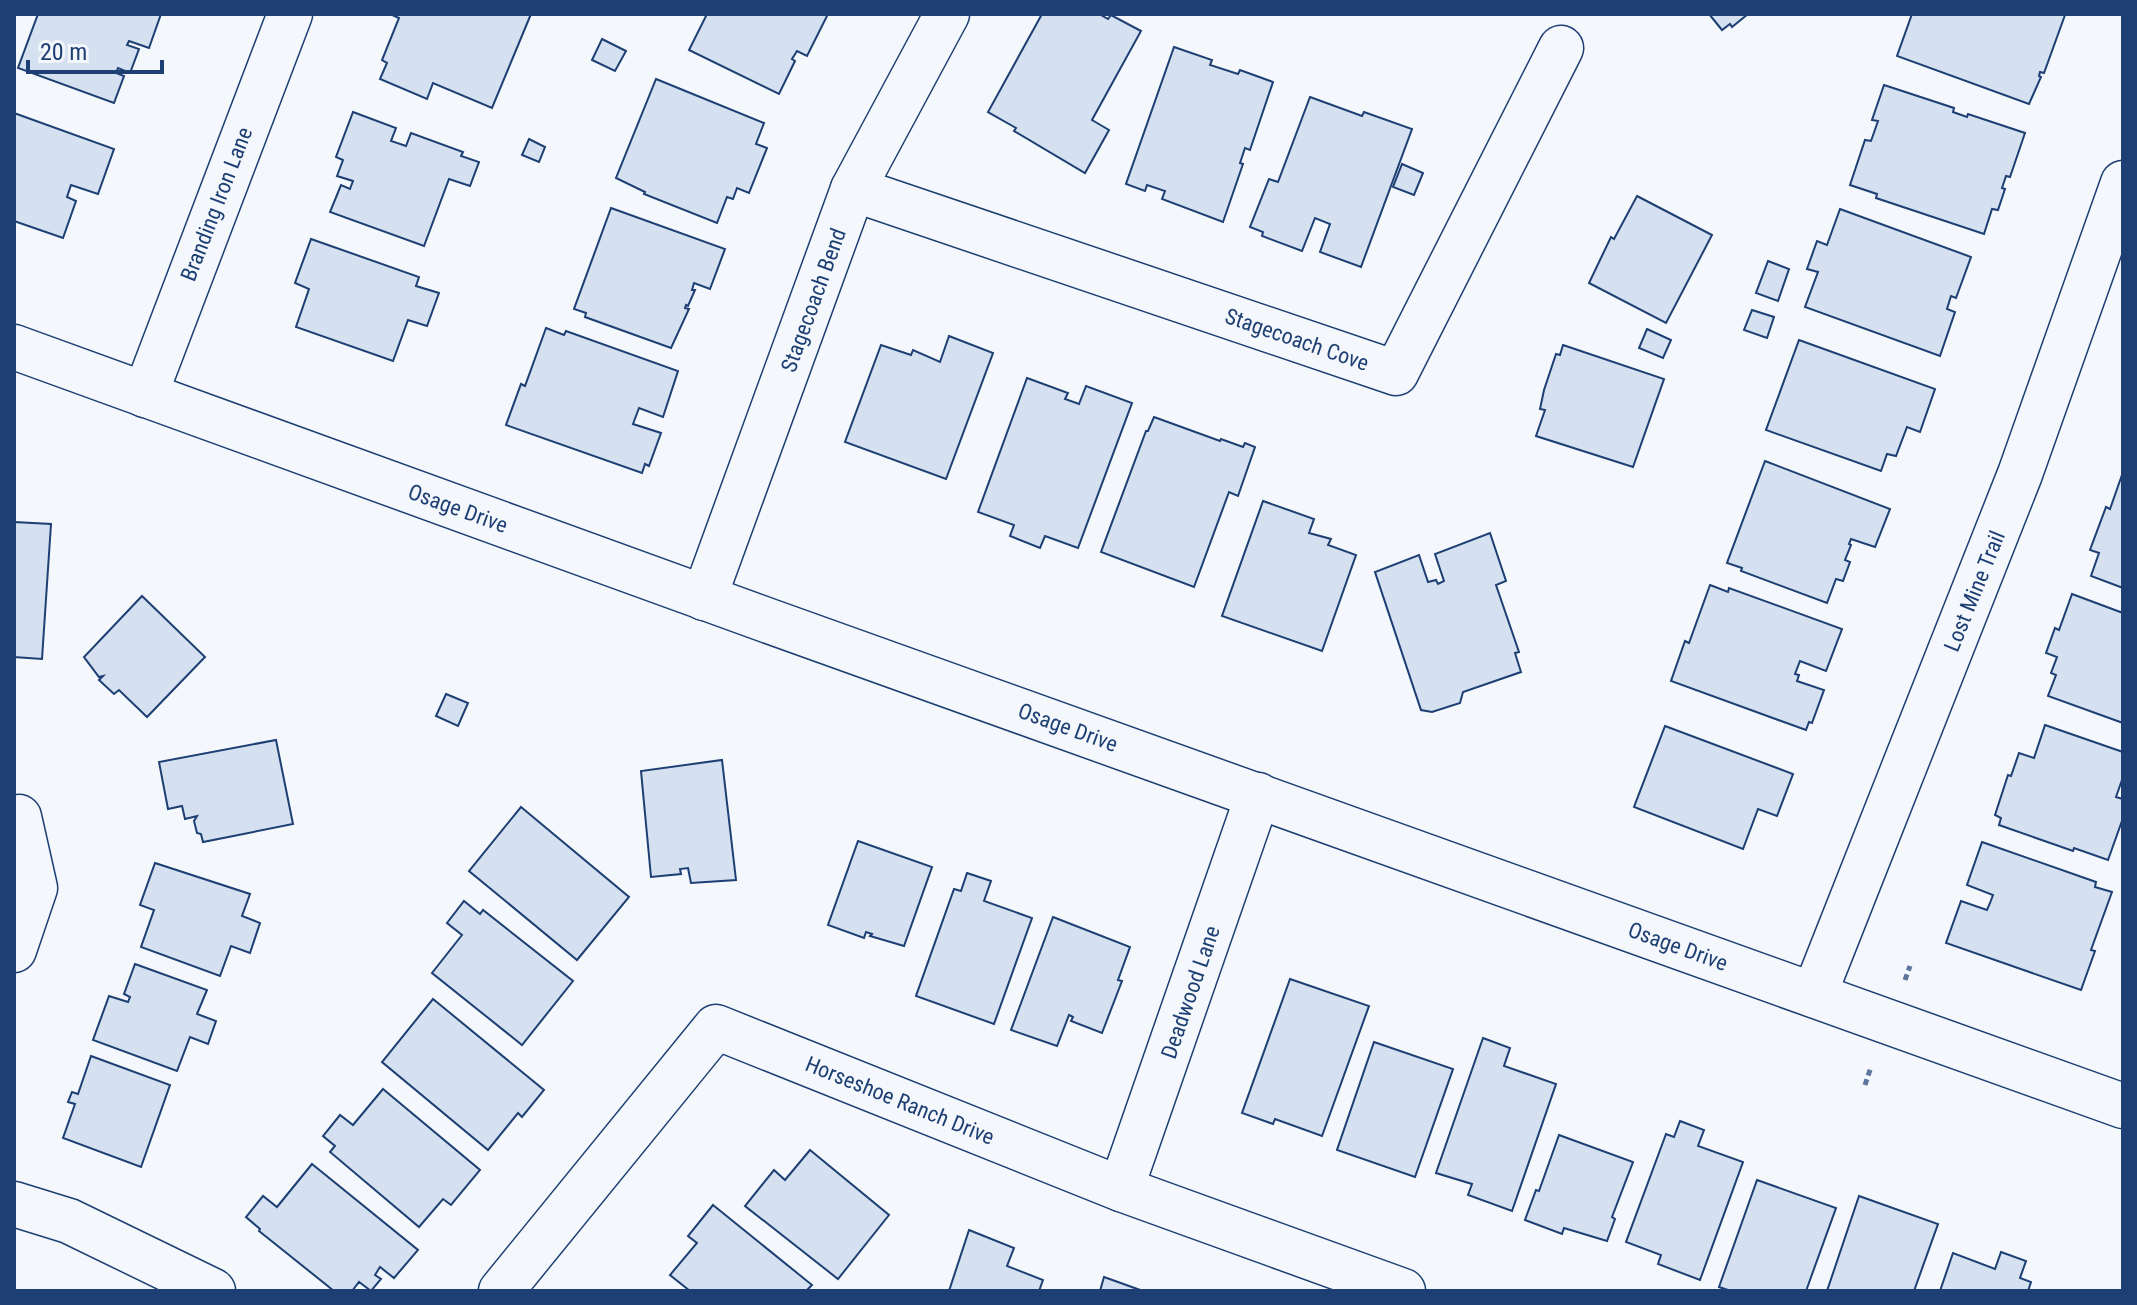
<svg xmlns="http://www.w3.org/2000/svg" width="2137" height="1305" viewBox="0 0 2137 1305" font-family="'Roboto Condensed',sans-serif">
	<rect width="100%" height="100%" fill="#f4f7fb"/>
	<g fill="#d5e0f0" stroke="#1d3f73" stroke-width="2">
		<polygon points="38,14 161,14 149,48 129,41 127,45 139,49 130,73 118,68 116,73 124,76 114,103 18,68"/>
		<polygon points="531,14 492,108 433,83 427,99 380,79 387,63 382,60 399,18 390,14"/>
		<polygon points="707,14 828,14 807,56 797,51 792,59 795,61 779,94 689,50"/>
		<polygon points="1042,14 1099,14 1108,19 1111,15 1141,31 1092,120 1109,130 1085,173 1014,131 1016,128 988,112"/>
		<polygon points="1709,14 1748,14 1732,27 1730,24 1722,30"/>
		<polygon points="1912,14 2061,14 2065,15 2044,73 2040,72 2039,76 2041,77 2029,104 1897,56"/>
		<polygon points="602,39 626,51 615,71 592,60"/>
		<polygon points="1174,47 1212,60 1210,65 1238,74 1240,70 1273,82 1250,150 1245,148 1240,163 1243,164 1223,222 1162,199 1165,191 1147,185 1145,191 1126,184"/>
		<polygon points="656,79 764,123 756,144 767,148 749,193 737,188 733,199 727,197 717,223 644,194 645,192 616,178"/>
		<polygon points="1884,85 1954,108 1953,112 1967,117 1968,114 2025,133 2010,177 2006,176 2002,188 2005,189 1998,210 1992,209 1984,234 1876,198 1877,194 1850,185 1865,140 1871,141 1878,121 1872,120"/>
		<polygon points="1310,97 1362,116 1364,112 1412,129 1361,267 1320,252 1330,224 1315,218 1302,251 1262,236 1263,232 1250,227 1269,179 1278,182"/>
		<polygon points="353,112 396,128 391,141 406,146 411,133 463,152 461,156 479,162 470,186 449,179 424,246 330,212 341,185 350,189 353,181 337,176 343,160 336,157"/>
		<polygon points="14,113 114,149 98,194 71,185 67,197 76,201 63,238 14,221"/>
		<polygon points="529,139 545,147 539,162 522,155"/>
		<polygon points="1402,164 1423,173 1414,195 1393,187"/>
		<polygon points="1637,196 1712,235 1666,323 1589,283 1611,237 1614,239"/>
		<polygon points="611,208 725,249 710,289 694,283 692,290 695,290 688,306 686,305 685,308 689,309 671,348 585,317 586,313 574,309"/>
		<polygon points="1840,209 1971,257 1956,298 1951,296 1947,309 1955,312 1940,356 1805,307 1818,272 1807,269 1817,241 1827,245"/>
		<polygon points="311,239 419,277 416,286 439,293 427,326 408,320 393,361 296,327 309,289 295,283"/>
		<polygon points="1768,261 1789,269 1778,301 1756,293"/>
		<polygon points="1752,310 1774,317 1767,338 1744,330"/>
		<polygon points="546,328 564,335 566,331 678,371 663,417 639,408 633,424 661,433 649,466 645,464 642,473 506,425 521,384 525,386"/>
		<polygon points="1647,329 1671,340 1663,358 1639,348"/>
		<polygon points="949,336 993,353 946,479 845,442 881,345 911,355 913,350 940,362"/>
		<polygon points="1799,340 1935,389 1920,432 1907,427 1896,456 1887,454 1881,471 1766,430"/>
		<polygon points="1563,345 1664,379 1633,467 1536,436 1545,410 1540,409 1544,390 1556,354 1560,355"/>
		<polygon points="1027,378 1068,393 1065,399 1079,404 1086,386 1132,403 1078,548 1045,536 1040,548 1010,536 1014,525 978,512"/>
		<polygon points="1154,417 1220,441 1221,439 1243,447 1245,443 1255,447 1238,496 1229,492 1194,587 1101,552 1146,431 1148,431"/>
		<polygon points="1765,461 1890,509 1875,547 1851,539 1849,544 1851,545 1845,560 1850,562 1843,581 1836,579 1827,603 1741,571 1742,568 1727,563"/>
		<polygon points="2123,472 2123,588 2091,576 2099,553 2090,550 2106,507 2110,509"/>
		<polygon points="1263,501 1314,519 1309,533 1331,539 1328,545 1356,555 1322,651 1222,616"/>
		<polygon points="14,522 51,524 42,659 14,657"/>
		<polygon points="1490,533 1506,581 1496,585 1519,652 1515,653 1521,672 1463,692 1460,703 1432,712 1421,710 1375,572 1419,555 1428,582 1436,580 1438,584 1444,581 1435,554"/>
		<polygon points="1710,585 1728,592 1729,588 1842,629 1826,671 1800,661 1795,674 1799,675 1797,681 1824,690 1812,723 1809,722 1806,730 1671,681 1685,641 1689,643"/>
		<polygon points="2072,594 2123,613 2123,723 2048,696 2056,675 2051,673 2057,657 2046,653 2055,628 2059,630"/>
		<polygon points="142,596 205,657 147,717 119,690 114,694 99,680 103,676 99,677 84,657"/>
		<polygon points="446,694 468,703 458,726 436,716"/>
		<polygon points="2045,725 2123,752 2123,777 2116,797 2123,799 2123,818 2108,860 2074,848 2073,851 1999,825 2001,818 1995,815 2008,775 2011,776 2019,753 2034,758"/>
		<polygon points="1665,726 1793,774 1777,816 1758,809 1743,849 1634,807"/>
		<polygon points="276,740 293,824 203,842 201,834 197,833 194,821 197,816 185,819 182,806 168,809 159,762"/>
		<polygon points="722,760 736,880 691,883 688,868 680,869 681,874 651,877 641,771"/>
		<polygon points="521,807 629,897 577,960 469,871"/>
		<polygon points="858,841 932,867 904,946 870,936 872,934 866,932 864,938 828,925"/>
		<polygon points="1982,842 2096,882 2095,887 2112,892 2091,950 2095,951 2081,990 1946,943 1961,901 1987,910 1990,903 1993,895 1967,885"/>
		<polygon points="155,863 250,894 242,916 260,923 250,953 231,946 220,976 141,947 154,910 140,905"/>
		<polygon points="967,873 991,881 984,901 1032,918 994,1024 916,996 954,889 961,891"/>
		<polygon points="464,901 480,914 483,910 573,981 522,1045 432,973 462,935 447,923"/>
		<polygon points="1053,917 1130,947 1118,980 1122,981 1102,1033 1071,1021 1073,1017 1069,1015 1057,1046 1011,1030"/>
		<polygon points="135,964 207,990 197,1014 216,1021 208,1044 190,1037 177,1071 93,1040 109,996 128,1002 130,997 124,994"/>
		<polygon points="1290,979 1369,1006 1322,1136 1275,1119 1273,1124 1242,1113"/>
		<polygon points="433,999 544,1090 522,1117 518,1113 488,1150 382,1062"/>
		<polygon points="1483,1038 1510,1048 1504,1066 1556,1084 1512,1211 1468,1195 1472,1184 1436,1173"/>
		<polygon points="1374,1042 1453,1069 1415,1177 1337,1150"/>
		<polygon points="91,1056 170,1085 141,1167 63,1138 75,1104 68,1102 72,1092 78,1094"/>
		<polygon points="383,1089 480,1170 451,1205 443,1199 419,1227 330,1152 335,1146 323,1136 340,1115 353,1125"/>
		<polygon points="1680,1121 1704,1130 1698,1146 1743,1162 1700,1280 1658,1264 1661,1255 1626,1242 1666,1134 1674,1137"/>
		<polygon points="1559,1135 1633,1162 1612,1217 1615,1219 1607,1241 1564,1228 1562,1234 1525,1220 1536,1190 1539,1191"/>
		<polygon points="810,1150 889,1215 838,1279 745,1206 774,1170 785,1180"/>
		<polygon points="312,1164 418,1250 394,1278 380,1267 375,1275 381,1279 371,1291 359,1282 352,1291 334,1291 259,1231 260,1229 246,1217 263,1196 277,1207"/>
		<polygon points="1757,1180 1836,1208 1806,1291 1731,1291 1719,1287"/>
		<polygon points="1859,1196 1938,1224 1914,1291 1827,1291"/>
		<polygon points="713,1205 812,1285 806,1291 690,1291 670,1275 697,1243 688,1236"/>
		<polygon points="969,1230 1014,1248 1007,1266 1043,1280 1039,1291 949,1291"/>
		<polygon points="2001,1252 2026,1261 2020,1278 2031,1282 2028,1291 1940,1291 1953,1253 1995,1269"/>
		<polygon points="1104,1277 1143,1291 1100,1291"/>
	</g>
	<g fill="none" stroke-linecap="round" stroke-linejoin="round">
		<defs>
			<g id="minor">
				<polyline points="853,189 1396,373 1561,48"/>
				<polyline points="14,347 769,621 2123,1106"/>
				<polyline points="145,395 290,14"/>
				<polyline points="704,598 853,189 947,14"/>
				<polyline points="14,950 35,888 19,817"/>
				<polyline points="1814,995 2020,474 2123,183"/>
				<polyline points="1121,1189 1258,795"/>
				<polyline points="14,1204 69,1221 213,1291"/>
				<polyline points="501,1291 716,1027 1121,1189 1403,1291"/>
			</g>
		</defs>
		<use href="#minor" stroke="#1d3f73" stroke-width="47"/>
		<g stroke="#5e769c" stroke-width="5" stroke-dasharray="6 4" stroke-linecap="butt">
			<polyline points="1905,980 1910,966"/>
			<polyline points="1865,1085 1871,1067"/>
		</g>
		<use href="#minor" stroke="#f4f7fb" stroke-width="44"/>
	</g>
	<g text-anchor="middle" stroke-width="6" stroke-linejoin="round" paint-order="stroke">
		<g font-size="22" fill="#1d3f73" stroke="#f4f7fb">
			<text transform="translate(216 204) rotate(-69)" y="8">Branding Iron Lane</text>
			<text transform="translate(813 300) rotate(-70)" y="8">Stagecoach Bend</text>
			<text transform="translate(1297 339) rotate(19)" y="8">Stagecoach Cove</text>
			<text transform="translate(458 508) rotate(20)" y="8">Osage Drive</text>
			<text transform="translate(1974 591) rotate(-68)" y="8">Lost Mine Trail</text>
			<text transform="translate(1068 727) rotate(20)" y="8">Osage Drive</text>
			<text transform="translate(1678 946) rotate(20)" y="8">Osage Drive</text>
			<text transform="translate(1190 992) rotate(-71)" y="8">Deadwood Lane</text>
			<text transform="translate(900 1100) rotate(22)" y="8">Horseshoe Ranch Drive</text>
		</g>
	</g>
	<rect width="2137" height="1305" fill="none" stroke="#1d3f73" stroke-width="32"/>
	<path d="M28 60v12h134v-12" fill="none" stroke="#1d3f73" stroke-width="4"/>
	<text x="40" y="60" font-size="24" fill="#1d3f73" stroke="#f4f7fb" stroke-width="6" paint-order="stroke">20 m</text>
</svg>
